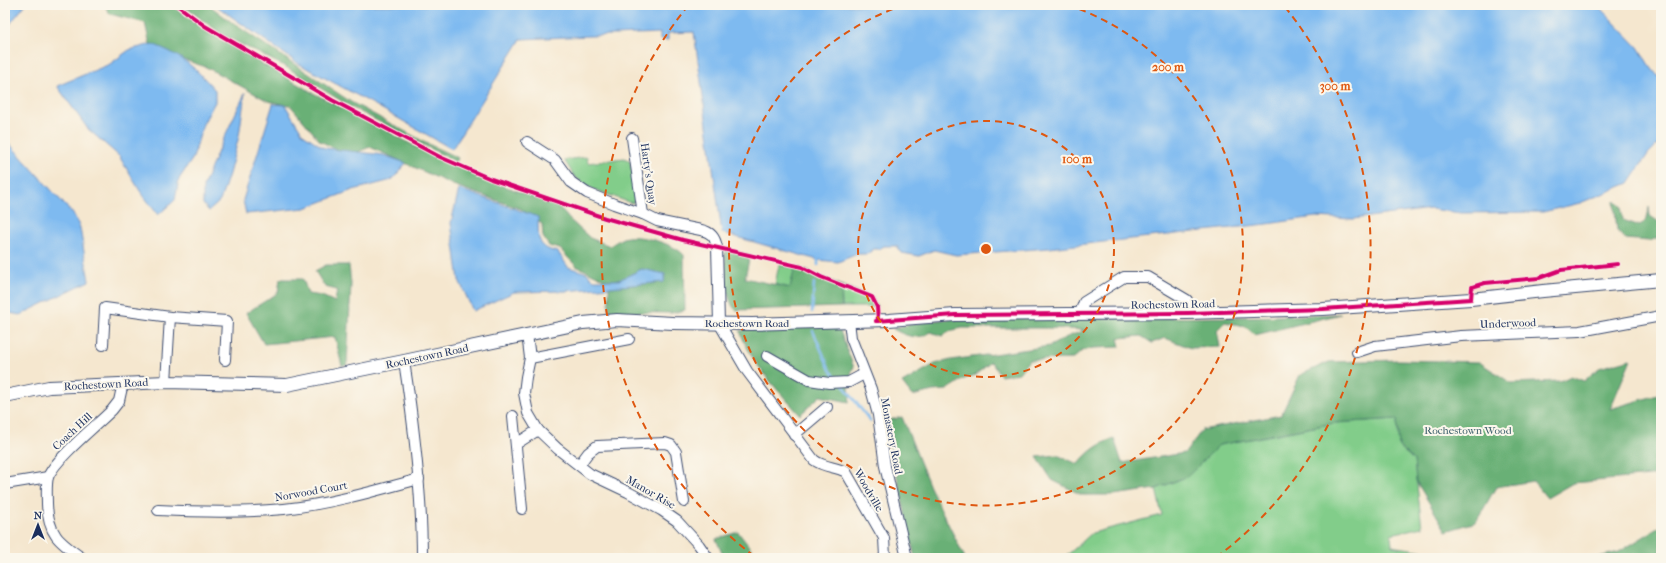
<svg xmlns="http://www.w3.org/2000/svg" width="1666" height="563" viewBox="0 0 1666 563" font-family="'IM FELL French Canon',serif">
	<rect width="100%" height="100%" fill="#fbf7ec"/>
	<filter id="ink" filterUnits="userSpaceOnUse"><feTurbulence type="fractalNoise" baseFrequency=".025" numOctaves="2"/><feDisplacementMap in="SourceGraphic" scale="8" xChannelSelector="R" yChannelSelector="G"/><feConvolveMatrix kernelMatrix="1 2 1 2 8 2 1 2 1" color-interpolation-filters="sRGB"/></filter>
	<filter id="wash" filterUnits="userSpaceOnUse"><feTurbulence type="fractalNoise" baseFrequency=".012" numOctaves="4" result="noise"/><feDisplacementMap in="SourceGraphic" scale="16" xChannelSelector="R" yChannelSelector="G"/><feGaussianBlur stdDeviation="0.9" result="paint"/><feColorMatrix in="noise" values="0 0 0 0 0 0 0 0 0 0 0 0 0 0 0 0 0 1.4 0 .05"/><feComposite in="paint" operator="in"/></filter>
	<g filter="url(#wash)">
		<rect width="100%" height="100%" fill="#f5e7cf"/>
		<g fill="#82cd8a" stroke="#4e7e74">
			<polygon points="587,157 588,163 624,158 630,161 636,196 633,203 628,202 588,187 575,177 564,160"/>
			<polygon points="779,265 795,268 790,288 775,284"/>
			<polygon points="841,285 872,297 877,307 842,307"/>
			<polygon points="1397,419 1399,447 1414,460 1422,527 1391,534 1392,546 1423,551 1426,558 1064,558 1092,533 1162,515 1156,489 1188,476 1219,445 1334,423"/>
		</g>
		<g fill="#69b076" stroke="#42706a">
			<path d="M104 5H171L210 34 315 94 393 134 416 147 442 160 493 182 558 206 569 219 590 238 610 246C614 243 619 240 623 238 638 233 675 244 684 255L685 310 672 313 609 312V287L664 282 642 269 619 280H606L576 266 560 249 549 246 543 237 542 224 521 209 453 185 370 147 353 154 342 152 320 141 291 106 268 101 206 67 151 49 145 23 110 14Z"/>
			<polygon points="182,5 209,5 234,24 351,102 428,144 458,158 456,162 353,108 288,68 223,35"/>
			<polygon points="1614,201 1621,206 1623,220 1640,226 1647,219 1649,207 1650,216 1659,222 1661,221 1661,237 1649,241 1625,239 1617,230"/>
			<path d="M726 249 750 255 745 278 790 288 795 266 841 285 842 307 736 310C725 302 724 262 726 249Z"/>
			<polygon points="326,265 349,265 351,284 347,365 342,366 335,337 264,344 246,313 278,293 280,279 303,279 308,294 322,296 335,302 337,290 325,287 315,271"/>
			<path d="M1341 314 1255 335 1245 326 1225 322 1217 330 1220 347 1191 348 1165 338 1152 343 1141 336 1118 338 1120 347 1093 348 1082 351 1073 359 1029 360 1019 373 1001 376 991 362 975 375 964 379 947 390 933 391 912 396 902 383 935 364 951 360 1050 346 1067 337 1085 330 1049 328H962L953 330 942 336 931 332C918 341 906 336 893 329 944 313 1009 319 1062 318 1155 318 1248 318 1341 314Z"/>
			<path d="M829 326 839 328 854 368 852 369 849 388 850 395 849 402 820 396 800 415C777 389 752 365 740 331L758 327Z"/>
			<path d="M1631 359 1610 409 1661 394V475L1573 483 1547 498 1533 481 1496 487 1476 522 1446 531 1416 481 1414 460 1399 447 1397 419 1334 423 1219 445 1188 476 1156 489 1114 495H1082L1052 480 1037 457 1057 455 1078 464C1090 450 1097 445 1114 438L1122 463 1185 453 1202 430 1281 415 1300 375 1329 362 1399 360 1479 362 1511 383 1560 381 1571 376 1584 381 1599 368Z"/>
			<polygon points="902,417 930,487 965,558 915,558 885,421"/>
			<polygon points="1661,526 1661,558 1595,558 1619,552"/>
			<polygon points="738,532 758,558 724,558 716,539"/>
		</g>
		<g fill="#7ebaf0" stroke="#4c74a7">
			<polygon points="5,5 25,5 5,30"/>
			<polygon points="215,5 1597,5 1638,47 1649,65 1661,80 1661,141 1648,154 1629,183 1580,203 1543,212 1461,213 1431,209 1353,219 1315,217 1267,224 1049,248 956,255 934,250 919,256 902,253 897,246 884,246 879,249 874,249 867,254 857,254 838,262 818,260 722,233 694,32 668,33 668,40 660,40 660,33 521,39 452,149 375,105 299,64"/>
			<path d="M152 44C180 54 196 68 215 90V102L203 124 193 158 179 179 175 200 158 215 140 191 119 156 88 129 57 86 110 64 129 50Z"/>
			<polygon points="245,93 239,136 229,174 220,201 209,211 203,204 203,187 218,151"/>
			<polygon points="273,104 285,105 303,134 324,148 383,155 406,163 392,180 353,190 305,208 246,214 243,200"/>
			<polygon points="5,139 74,215 80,228 89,281 20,315 5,312"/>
			<path d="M459 189 538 217C539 236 535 248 558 252L568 267 587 273 594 280H619L642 269 665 274 664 282 566 291 514 292 473 311 459 280 451 223Z"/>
		</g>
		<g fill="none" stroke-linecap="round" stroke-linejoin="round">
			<g stroke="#7ebaf0" stroke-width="2.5">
				<polyline points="818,265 818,258"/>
				<polyline points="812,312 814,283"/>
				<polyline points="813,331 830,370 838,379"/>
				<polyline points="843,385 870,421"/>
			</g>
		</g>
	</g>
	<g filter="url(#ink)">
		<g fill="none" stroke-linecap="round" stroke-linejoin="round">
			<defs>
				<g id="minor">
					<polyline points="632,138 643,214"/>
					<path d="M527 142 555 160 571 182 587 193 614 204 643 214 657 221 701 230C711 232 715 237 717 247L719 323 747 371 814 460C825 468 834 466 846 472L884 538 885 557 883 558"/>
					<polyline points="1080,313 1084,302 1124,277 1148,277 1187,300 1188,313"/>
					<polyline points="849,321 851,338 871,389 878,415 885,466 907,558"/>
					<polyline points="527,334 530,358 526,377 524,393 528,413 538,430 558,449 590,474 628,492 661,510 677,521 699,545 708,558"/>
					<polyline points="103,345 105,308 170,317 227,321 225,360"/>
					<polyline points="1357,352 1375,346 1461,336 1580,331 1661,316"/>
					<polyline points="767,356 809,380 829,383 849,382 864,374"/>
					<polyline points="530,358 629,339"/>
					<path d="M404 361C414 426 422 492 422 558"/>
					<polyline points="166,382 170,317"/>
					<polyline points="513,416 522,509"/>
					<polyline points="794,435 827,407"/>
					<polyline points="516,444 538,430"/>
					<polyline points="579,465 588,453 597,446 665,443 671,445 676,452 684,502"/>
					<polyline points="5,484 48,477"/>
					<path d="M158 510C199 512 243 513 284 509 329 504 375 491 419 479"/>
					<path d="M82 558C59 542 48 534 47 504 47 496 46 485 48 477 55 459 97 425 112 410L119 401 123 383"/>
				</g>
				<polyline id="major" points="5,396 49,387 166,382 287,385 404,361 583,323 617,320 673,323 752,324 889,320 955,315 1188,313 1323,309 1471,299 1543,291 1661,280"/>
			</defs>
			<use href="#minor" stroke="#3c4b6f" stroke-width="12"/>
			<use href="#major" stroke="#3c4b6f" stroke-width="14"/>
			<use href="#minor" stroke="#fff" stroke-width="10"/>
			<use href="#major" stroke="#fff" stroke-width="12"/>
			<defs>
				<g id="cycleway">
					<polyline points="177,5 205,26 332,100 440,157 491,179 605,218 683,240 802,267 821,277 872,297 877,307 878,321"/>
					<polyline points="876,321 955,315 1188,313 1323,309 1471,299 1472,287 1485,283 1539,278 1561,270 1618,264"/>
				</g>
			</defs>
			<use href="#cycleway" stroke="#fbf7ec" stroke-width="6"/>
			<use href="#cycleway" stroke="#d6006c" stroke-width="4"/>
		</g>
	</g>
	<g fill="none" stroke="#de5710" stroke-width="2" stroke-dasharray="7 5">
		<circle cx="986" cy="249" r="128"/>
		<path d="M1068 5A257 257 0 1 1 904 5"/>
		<path d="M754 556A385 385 0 0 1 687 7M1285 7A385 385 0 0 1 1218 556"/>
	</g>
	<g text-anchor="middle" stroke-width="4" stroke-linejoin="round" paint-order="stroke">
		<g font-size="11" fill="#1b2f5e" stroke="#fbf7ec">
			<text transform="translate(649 174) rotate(82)" y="4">Harty's Quay</text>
			<text transform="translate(1173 304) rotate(-1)" y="4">Rochestown Road</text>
			<text x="747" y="327">Rochestown Road</text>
			<text transform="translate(1508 323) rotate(-2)" y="4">Underwood</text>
			<text transform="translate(427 356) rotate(-12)" y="4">Rochestown Road</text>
			<text transform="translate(106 384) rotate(-3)" y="4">Rochestown Road</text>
			<text transform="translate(72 431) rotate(-43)" y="4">Coach Hill</text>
			<text transform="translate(892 436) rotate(79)" y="4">Monastery Road</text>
			<text transform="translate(869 490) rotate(60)" y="4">Woodville</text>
			<text transform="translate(311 491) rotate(-10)" y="4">Norwood Court</text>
			<text transform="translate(651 492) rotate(30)" y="4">Manor Rise</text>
		</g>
		<g font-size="11" fill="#3a5e6b" stroke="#fbf7ec">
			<text x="1468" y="434">Rochestown Wood</text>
		</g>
	</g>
	<circle cx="986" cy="249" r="6" fill="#de5710" stroke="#fbf7ec" stroke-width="2"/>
	<g font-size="12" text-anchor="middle" font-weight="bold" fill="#de5710" stroke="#fbf7ec" stroke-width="4" stroke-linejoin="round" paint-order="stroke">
		<text x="1168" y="71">200 m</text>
		<text x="1335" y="90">300 m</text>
		<text x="1077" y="163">100 m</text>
	</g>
	<rect width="1666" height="563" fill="none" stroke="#fbf7ec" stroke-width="20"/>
	<g transform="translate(38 525)" stroke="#fbf7ec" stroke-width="3" paint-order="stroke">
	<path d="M0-3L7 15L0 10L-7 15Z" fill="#1b2f5e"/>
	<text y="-6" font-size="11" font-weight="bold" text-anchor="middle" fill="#1b2f5e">N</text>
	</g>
</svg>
